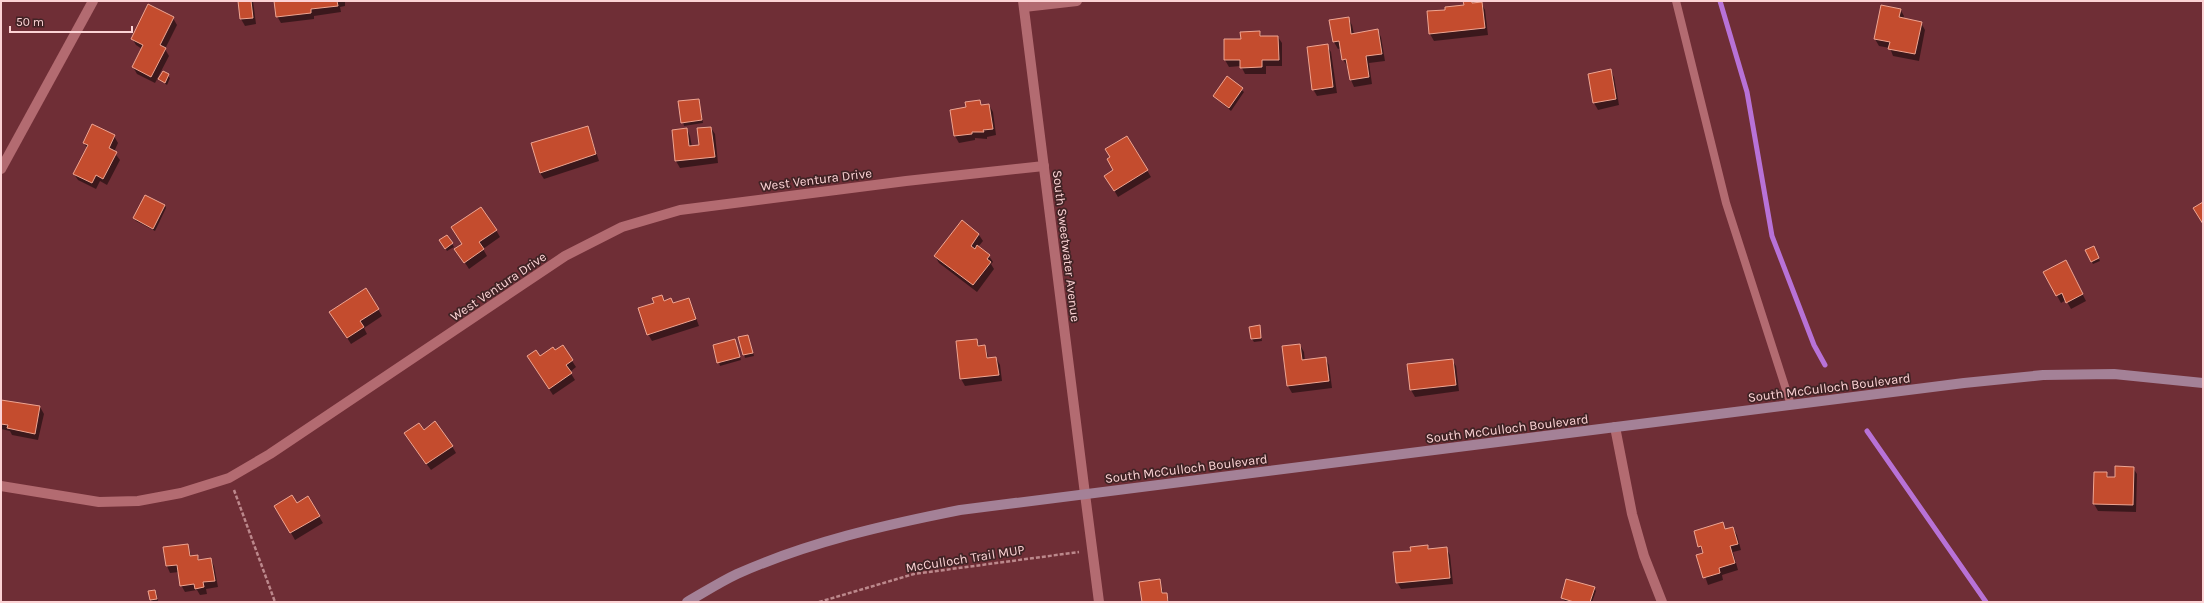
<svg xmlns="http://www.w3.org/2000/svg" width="2204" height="603" viewBox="0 0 2204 603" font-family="Karla,sans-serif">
	<rect width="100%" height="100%" fill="#6f2e36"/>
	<g fill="#0007">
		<polygon points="239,1 253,1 256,24 245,26 241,19"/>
		<polygon points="275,1 345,1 345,6 340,7 341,12 314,16 314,19 281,23 277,16"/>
		<polygon points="1464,1 1472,1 1474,4 1481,3 1485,10 1488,35 1434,41 1430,34 1446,11 1465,6"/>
		<polygon points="1900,9 1904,16 1903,19 1921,23 1925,30 1919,61 1893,56 1890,48 1879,46 1875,39"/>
		<polygon points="173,18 177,25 165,49 169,56 155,83 137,74 133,67 142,49 136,45 132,38"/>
		<polygon points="1348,18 1352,25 1354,34 1378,31 1381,37 1385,61 1369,63 1372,84 1354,87 1351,80 1348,66 1347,66 1343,59 1341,48 1338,49 1334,42"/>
		<polygon points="1260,32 1262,37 1278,37 1282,43 1282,66 1266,66 1266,74 1245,74 1241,66 1229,67 1225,60 1225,40 1242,40"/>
		<polygon points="1327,46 1331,52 1337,93 1317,96 1313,89"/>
		<polygon points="1610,70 1614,77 1619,105 1598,110 1594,103 1589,74"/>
		<polygon points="163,72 170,78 167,85 160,79"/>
		<polygon points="1227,78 1244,92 1231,111 1214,96"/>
		<polygon points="698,100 703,123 684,126 679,102"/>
		<polygon points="979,101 982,106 989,105 993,112 996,135 987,137 987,139 975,138 975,140 959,143 955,136 951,110 967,108"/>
		<polygon points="588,127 599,161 544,179 540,173"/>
		<polygon points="711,128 715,134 718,163 680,168 676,161 673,131 687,129 690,136 692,147 700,145"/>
		<polygon points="114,136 118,143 114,152 120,160 107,185 100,181 96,189 78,180 74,174 87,148 84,143"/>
		<polygon points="1127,137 1151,177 1118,197 1106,176 1115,170 1111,157"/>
		<polygon points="165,205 166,208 155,231 136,221 134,218"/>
		<polygon points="962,222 979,235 983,241 978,247 989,256 993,262 991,264 994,269 977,292 939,263 935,256"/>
		<polygon points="496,230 500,237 483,249 487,256 469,269 456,249"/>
		<polygon points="447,236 454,247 447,251 440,240"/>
		<polygon points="2093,247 2100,261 2093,264 2086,250"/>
		<polygon points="2069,268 2086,301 2071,309 2066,300 2061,303 2044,272"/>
		<polygon points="662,296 665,301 673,304 689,299 699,326 652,341 648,334 655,304"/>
		<polygon points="378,309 382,316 364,328 367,334 351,344 335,319"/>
		<polygon points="1259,327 1262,341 1254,342 1252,339"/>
		<polygon points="748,336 754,356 745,358 740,338"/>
		<polygon points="976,340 981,347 985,346 989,359 996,358 1000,365 1002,381 965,386 961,379 957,342"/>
		<polygon points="736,344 741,360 720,366 714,346"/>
		<polygon points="1300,345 1304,352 1305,361 1325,358 1329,365 1332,388 1292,393 1288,386 1283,347"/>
		<polygon points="562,346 576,367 570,372 575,380 553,395 528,357 540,357"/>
		<polygon points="1452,360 1456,366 1459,391 1415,397 1411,390"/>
		<polygon points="1,400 40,407 44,414 38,440 12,435 10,431 1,429"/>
		<polygon points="423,431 452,446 456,453 431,470 409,440"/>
		<polygon points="2133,468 2137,474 2136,512 2098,511 2094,504 2095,473 2107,473 2109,478 2116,478"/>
		<polygon points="308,498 323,523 295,540 276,506 296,504"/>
		<polygon points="1722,524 1726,530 1733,528 1737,535 1741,550 1733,552 1738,570 1722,575 1723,580 1708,585 1698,556 1704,554 1699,546"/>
		<polygon points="187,545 192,557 197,556 200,561 211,559 214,566 218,587 206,589 207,594 200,595 197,590 185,592 181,585 179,572 170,573 167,566 164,548"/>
		<polygon points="1428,547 1430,550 1446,548 1450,555 1453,584 1401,589 1397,582 1412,552"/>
		<polygon points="1159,580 1164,594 1166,594 1170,602 1143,602"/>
		<polygon points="1594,587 1596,591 1592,602 1566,602 1562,598"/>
		<polygon points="155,591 157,594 158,602 152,602 151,600 150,592"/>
	</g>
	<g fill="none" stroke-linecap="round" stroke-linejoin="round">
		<g stroke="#b872d7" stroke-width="5">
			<polyline points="1720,1 1747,92 1772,236 1814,345 1825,365"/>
			<polyline points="1867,431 1986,602"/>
		</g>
	</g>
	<g fill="#c44c2e" stroke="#efa592">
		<polygon points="238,1 251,1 253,18 240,19"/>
		<polygon points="274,1 337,1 338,6 311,9 311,13 276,17"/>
		<polygon points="1463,1 1472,1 1472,3 1482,2 1485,28 1429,34 1427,11 1445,10 1445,7 1464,5"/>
		<polygon points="148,4 174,17 160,45 166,48 151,77 132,67 143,45 131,39"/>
		<polygon points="1881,5 1901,9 1899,17 1922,22 1915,54 1888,49 1890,42 1874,39"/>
		<polygon points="1349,17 1351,34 1378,29 1382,54 1366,56 1369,77 1350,80 1346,59 1342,60 1339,41 1333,42 1329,20"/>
		<polygon points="1260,31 1260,36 1278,36 1279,60 1262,60 1262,67 1240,68 1240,60 1224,60 1224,39 1241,39 1240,32"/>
		<polygon points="1328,44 1333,87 1312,90 1307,47"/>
		<polygon points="1611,69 1616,99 1593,103 1588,74"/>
		<polygon points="163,71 169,74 165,83 158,79"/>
		<polygon points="1227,76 1243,88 1229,108 1213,96"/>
		<polygon points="699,99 702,120 681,123 678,101"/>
		<polygon points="980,100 981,105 989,104 993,129 983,130 984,132 972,132 972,134 954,136 950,110 966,107 965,102"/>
		<polygon points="92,124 115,135 109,148 117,152 103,179 96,175 92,183 73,174 88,145 83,143"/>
		<polygon points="588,126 596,154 540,173 531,143"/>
		<polygon points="711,127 715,157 675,161 672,130 687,128 689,146 699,145 697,128"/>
		<polygon points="1127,136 1148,170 1114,191 1104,176 1113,170 1107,159 1110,157 1105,149"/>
		<polygon points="145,195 165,205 153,229 133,218"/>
		<polygon points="2203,202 2203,224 2193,208"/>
		<polygon points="481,207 497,230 479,242 484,249 464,263 454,249 462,244 451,227"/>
		<polygon points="962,220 979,234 971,246 975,249 977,245 990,255 987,259 991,262 973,285 934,256"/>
		<polygon points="447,235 453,243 445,249 439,240"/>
		<polygon points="2094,246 2099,258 2091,262 2085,250"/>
		<polygon points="2066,260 2083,294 2066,303 2062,293 2056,296 2043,272"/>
		<polygon points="366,288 379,309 360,321 364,327 347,338 329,312"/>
		<polygon points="662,295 664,301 671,298 673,303 689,298 696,319 647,335 638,308 654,303 652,298"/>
		<polygon points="1260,325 1261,338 1251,339 1249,327"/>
		<polygon points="748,335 753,353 743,355 738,337"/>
		<polygon points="735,339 740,357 717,363 713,345"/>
		<polygon points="977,339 978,346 985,345 987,358 996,357 999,375 960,379 956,341"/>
		<polygon points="1300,344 1302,360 1326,357 1329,381 1287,386 1282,346"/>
		<polygon points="563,345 573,360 566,365 572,373 549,389 527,356 536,350 540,356 553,347 555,350"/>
		<polygon points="1453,359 1456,385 1410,390 1407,364"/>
		<polygon points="1,400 40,406 35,434 7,428 8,425 1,424"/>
		<polygon points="435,421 453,446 426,464 404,433 419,423 424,430"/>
		<polygon points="2115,466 2134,467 2133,505 2093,504 2094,472 2107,472 2107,477 2115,477"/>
		<polygon points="292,495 297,503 308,496 320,516 290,533 274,506"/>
		<polygon points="1723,522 1725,529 1733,527 1738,544 1730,546 1735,563 1719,568 1720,573 1703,578 1696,555 1703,553 1701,546 1698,547 1694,531"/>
		<polygon points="188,544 190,556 198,555 198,560 211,558 215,581 203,582 204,587 195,589 194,584 180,586 177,565 166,566 163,547"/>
		<polygon points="1428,545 1428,549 1447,547 1450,578 1396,583 1393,552 1411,551 1410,547"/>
		<polygon points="1160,579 1162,593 1167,593 1168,602 1142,602 1139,582"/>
		<polygon points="1566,579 1595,587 1590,602 1574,602 1561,598"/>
		<polygon points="155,590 157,599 150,600 148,591"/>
	</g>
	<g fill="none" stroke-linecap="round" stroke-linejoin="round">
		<g stroke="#bc888c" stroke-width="2.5" stroke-dasharray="4 2" stroke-linecap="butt">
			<polyline points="234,490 275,602"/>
			<polyline points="819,602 914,574 1079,552"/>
		</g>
		<polyline stroke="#b36b71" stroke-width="8" points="1676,1 1726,203 1791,405"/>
		<g stroke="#b36b71" stroke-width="10">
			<polyline points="1024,7 1077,1"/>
			<polyline points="1,169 93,1"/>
			<polyline points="1615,427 1632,514 1644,556 1662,602"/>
			<polyline points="1,486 99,502 138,501 181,493 229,478 270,454 565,256 622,227 680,210 906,181 1044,166"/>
			<polyline points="1085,494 1099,602"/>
		</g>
		<polyline stroke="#b36b71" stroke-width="10" points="1023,1 1085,494"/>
		<path stroke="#a48197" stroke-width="10" d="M687 602C703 593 720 582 737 574 809 542 884 525 960 510L1964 383 2043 375 2114 374 2203 383"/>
	</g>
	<g text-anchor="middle" stroke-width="3.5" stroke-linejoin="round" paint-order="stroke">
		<g font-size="13" fill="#fcd3d5" stroke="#412325">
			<text transform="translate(816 179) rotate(-7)" y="5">West Ventura Drive</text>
			<text transform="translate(1067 246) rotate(83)" y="5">South Sweetwater Avenue</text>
			<text transform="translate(498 286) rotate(-34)" y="5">West Ventura Drive</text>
			<text transform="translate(1829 387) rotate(-7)" y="5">South McCulloch Boulevard</text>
			<text transform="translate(1507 428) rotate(-7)" y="5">South McCulloch Boulevard</text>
			<text transform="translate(1186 468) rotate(-7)" y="5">South McCulloch Boulevard</text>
			<text transform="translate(965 558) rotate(-9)" y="5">McCulloch Trail MUP</text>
		</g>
	</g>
	<rect width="2204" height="603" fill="none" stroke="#fcd3d5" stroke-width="4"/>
	<path d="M10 26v6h122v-6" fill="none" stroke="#fcd3d5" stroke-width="2"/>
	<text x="16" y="26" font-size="12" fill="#fcd3d5" stroke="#412325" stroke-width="3" paint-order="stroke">50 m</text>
</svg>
